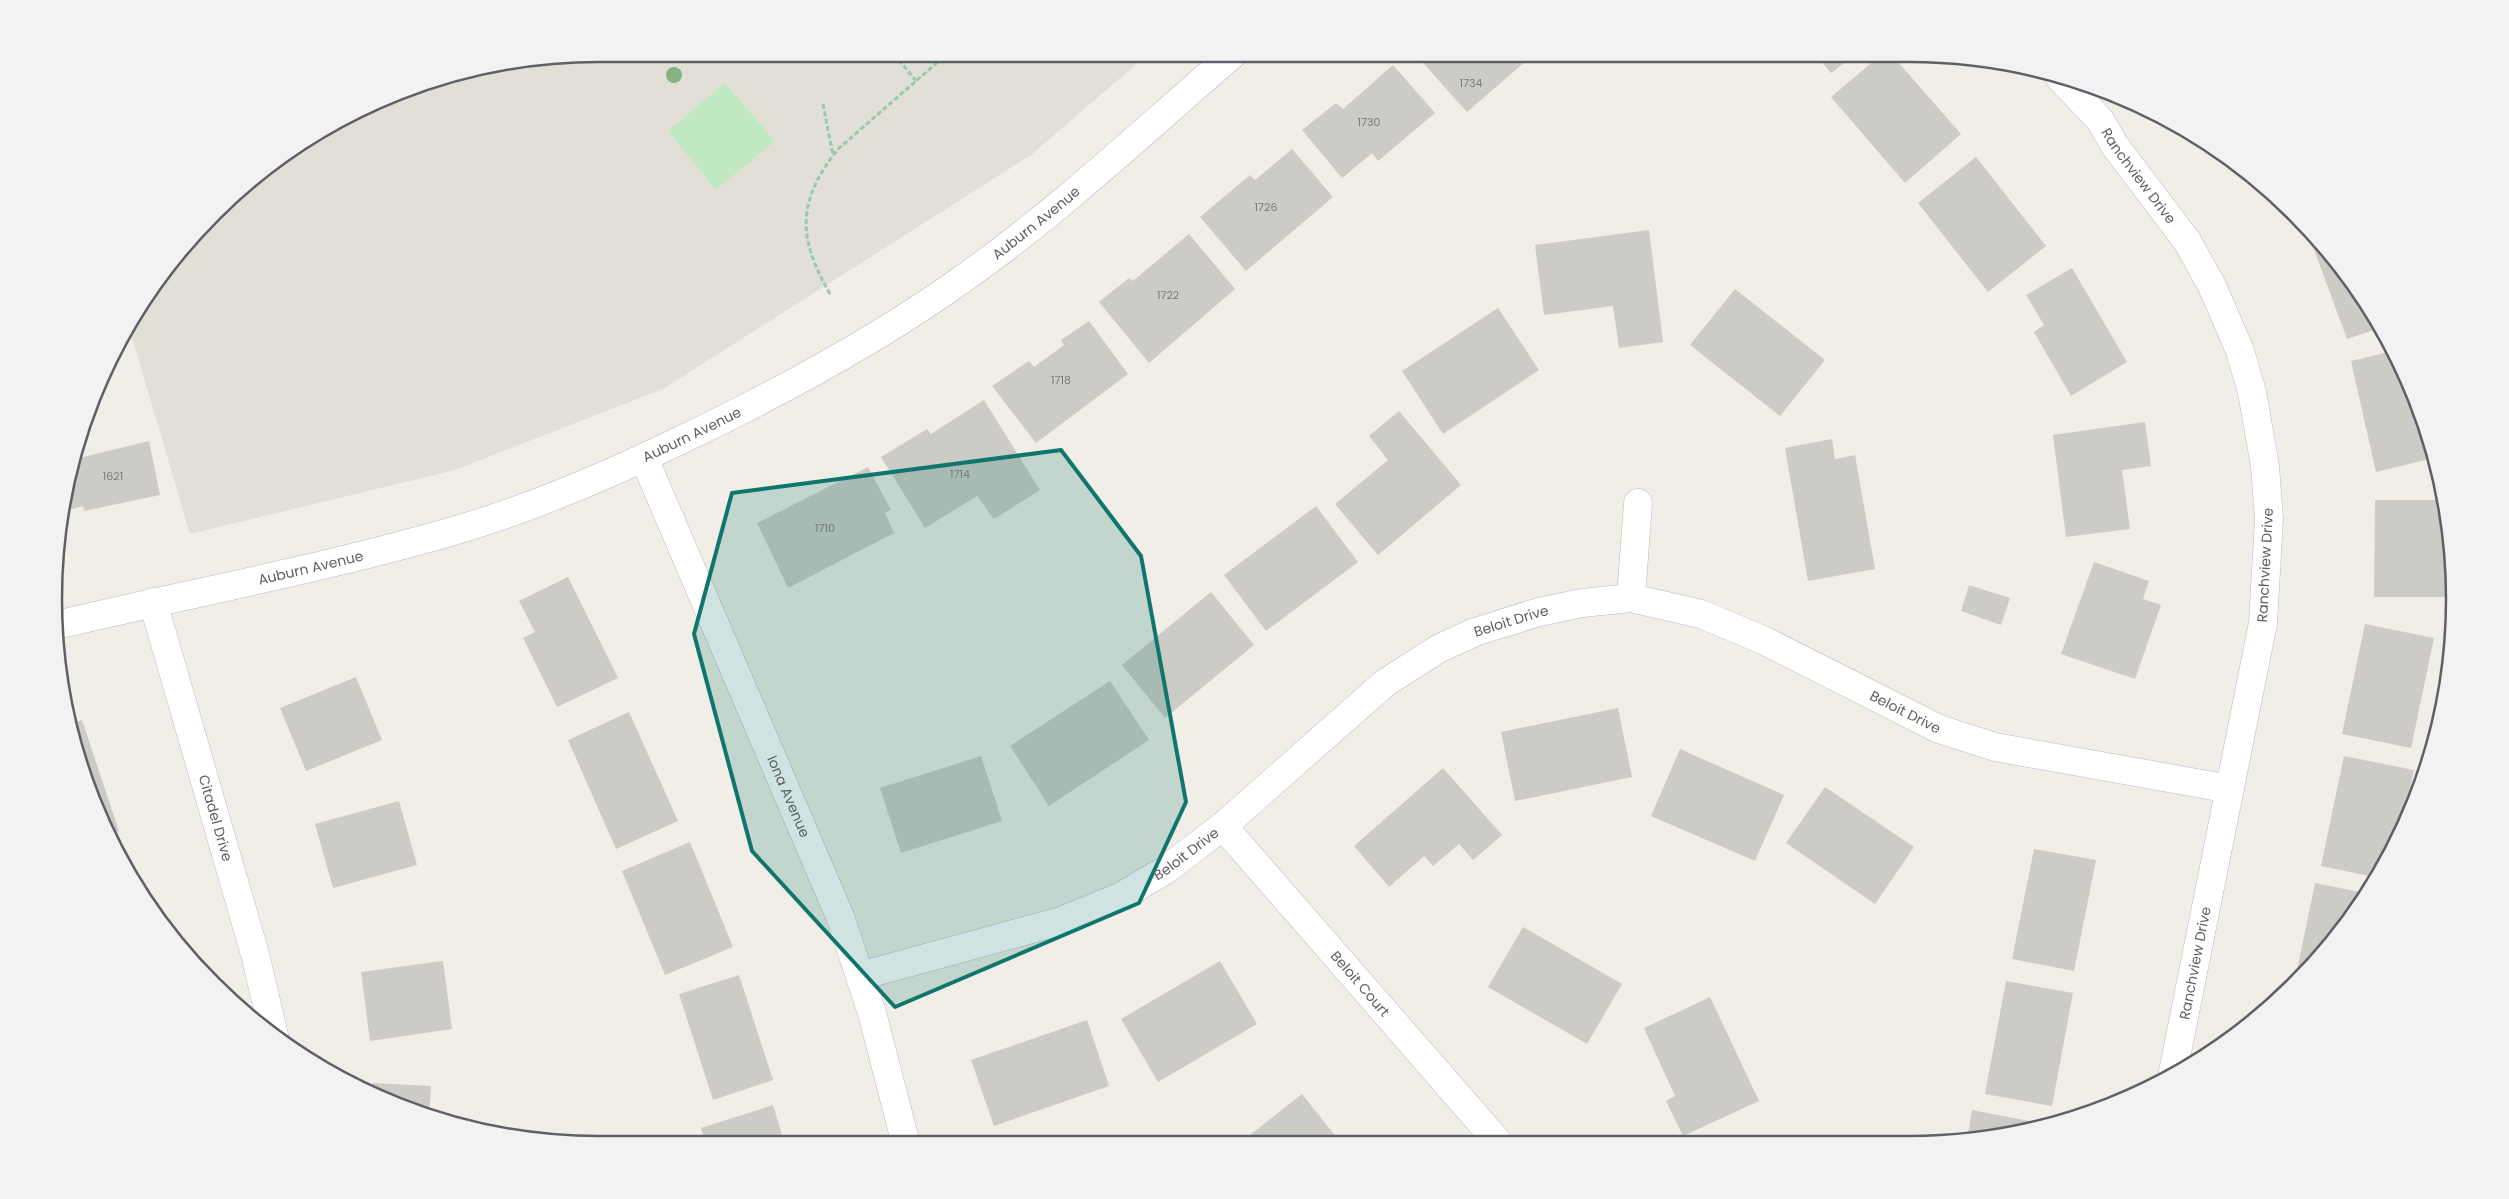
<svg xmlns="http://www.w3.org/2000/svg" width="2509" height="1199" viewBox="0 0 2509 1199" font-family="Poppins,sans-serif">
	<rect width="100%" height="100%" fill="#f0eee6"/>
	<polygon fill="#e2e0d6" points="600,54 1148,54 1031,155 663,389 455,470 190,534 128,324 189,240 267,167 327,127 424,83 493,64"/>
	<polygon fill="#c1e9c1" points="725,83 775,141 716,190 668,131"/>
	<g fill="#cdcbc5">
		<polygon points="1415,54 1534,54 1467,112"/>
		<polygon points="1793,54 1803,54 1796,59"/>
		<polygon points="1815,54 1856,54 1831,73"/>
		<polygon points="1882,54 1891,54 1961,134 1905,183 1831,97"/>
		<polygon points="1393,65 1435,113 1378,161 1372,153 1342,178 1302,130 1336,103 1343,109"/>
		<polygon points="1292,149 1333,197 1246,271 1200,217 1250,175 1255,180"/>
		<polygon points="1976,157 2046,246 1988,292 1918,203"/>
		<polygon points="2230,161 2231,161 2241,169 2238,171"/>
		<polygon points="1649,230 1663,342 1619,348 1613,306 1544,315 1535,245"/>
		<polygon points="2311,232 2363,297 2380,328 2347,339 2308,233"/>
		<polygon points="1189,234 1235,289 1149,363 1099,302 1129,278 1133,281"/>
		<polygon points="2072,268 2127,362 2071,396 2034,332 2044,325 2026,295"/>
		<polygon points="1735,289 1825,360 1780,416 1690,345"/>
		<polygon points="1498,308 1539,370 1443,434 1402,371"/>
		<polygon points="1089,321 1128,374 1036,443 992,386 1029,361 1034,367 1064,345 1061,340"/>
		<polygon points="2393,351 2414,391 2434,458 2376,472 2351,361"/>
		<polygon points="984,400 1040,490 994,519 977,496 925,528 881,457 927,429 931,434"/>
		<polygon points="1399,411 1461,485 1378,555 1335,504 1388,460 1369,436"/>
		<polygon points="2145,422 2151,466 2122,470 2130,529 2066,537 2053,435"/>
		<polygon points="1832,439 1835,459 1855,455 1875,569 1808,581 1785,448"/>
		<polygon points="149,441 160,495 84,511 83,506 62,512 64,493 75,459"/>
		<polygon points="868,467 891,510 885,513 894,533 788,588 757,523"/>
		<polygon points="2375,500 2445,500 2447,597 2374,597"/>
		<polygon points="1316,506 1358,562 1266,631 1224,575"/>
		<polygon points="2094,562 2149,581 2143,599 2161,605 2135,679 2061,654"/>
		<polygon points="568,577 618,678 557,707 523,638 535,632 519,601"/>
		<polygon points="1969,585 2010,598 2001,625 1961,611"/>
		<polygon points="1211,592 1254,645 1165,718 1122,665"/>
		<polygon points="2365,624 2434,638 2411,748 2342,734"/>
		<polygon points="356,677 382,740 306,771 280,708"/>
		<polygon points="1110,681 1149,740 1049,806 1010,746"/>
		<polygon points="1618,708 1632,777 1515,801 1501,732"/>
		<polygon points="629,712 678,821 616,849 568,740"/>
		<polygon points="82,720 119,831 107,834 83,775 71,724"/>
		<polygon points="1680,749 1784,795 1755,861 1651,816"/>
		<polygon points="981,756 1002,821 901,853 880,788"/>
		<polygon points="2344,756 2414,770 2401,830 2374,877 2321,866"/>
		<polygon points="1443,768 1502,835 1473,860 1459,844 1433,866 1424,856 1389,887 1354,846"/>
		<polygon points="1825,787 1914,847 1875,904 1786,843"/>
		<polygon points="399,801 417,865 333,888 315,824"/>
		<polygon points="690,842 733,947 665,975 622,871"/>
		<polygon points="2034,849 2096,860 2074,971 2012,959"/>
		<polygon points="2315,883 2365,893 2343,932 2295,980"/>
		<polygon points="1523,927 1622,984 1587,1044 1488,987"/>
		<polygon points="443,961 452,1029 370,1041 361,972"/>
		<polygon points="1220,961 1257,1024 1158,1082 1121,1019"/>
		<polygon points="739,975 773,1080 713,1100 679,994"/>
		<polygon points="2006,981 2073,993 2052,1106 1985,1094"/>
		<polygon points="1710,997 1759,1101 1683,1136 1666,1101 1675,1096 1644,1028"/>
		<polygon points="1087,1020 1109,1086 994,1126 971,1060"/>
		<polygon points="373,1083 431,1086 429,1115 390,1104 373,1094"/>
		<polygon points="1302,1094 1341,1143 1257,1143 1250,1135"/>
		<polygon points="773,1105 785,1145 706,1145 701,1128"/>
		<polygon points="1972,1110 2044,1124 1981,1141 1967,1141"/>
	</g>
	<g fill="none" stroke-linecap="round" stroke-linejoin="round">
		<defs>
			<g id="minor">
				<path id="s1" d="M2060 78 2100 120 2115 146 2187 241 2212 286 2240 351 2252 392 2265 466 2269 519 2263 623 2173 1072"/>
				<path id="s2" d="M644 458 841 919 872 1013 906 1144"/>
				<polyline points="1631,598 1638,503"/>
				<path id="s3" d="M153 602 255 954 274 1035"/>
				<path id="s4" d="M57 625C191 593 328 568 460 529 537 506 611 474 683 439 781 392 878 340 967 276 1061 209 1146 129 1233 54"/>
				<path id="s5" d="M1223 826 1498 1142"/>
				<path id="s6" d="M860 976 1061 921 1120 897 1164 871 1223 826 1385 683 1438 649 1475 632 1539 612 1582 603 1631 598 1701 614 1763 640 1939 729 1995 747 2230 789"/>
			</g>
		</defs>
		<use href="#minor" stroke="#b8bbc0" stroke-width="29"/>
		<g stroke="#99caa8" stroke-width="3" stroke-dasharray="5 2.5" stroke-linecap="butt">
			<polyline points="894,54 916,81"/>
			<polyline points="823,104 833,155"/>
			<path d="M830 294C797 237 797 201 838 149L947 54"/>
		</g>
		<use href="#minor" stroke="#fff" stroke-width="28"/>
	</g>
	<circle fill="#86b384" cx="674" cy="75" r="8"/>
	<path fill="#0f766e" fill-opacity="0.2" stroke="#0f766e" stroke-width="4" stroke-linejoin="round" d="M1061 450 1141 556 1186 802 1139 903 895 1007 752 851 694 634 732 493Z"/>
	<g text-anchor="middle" stroke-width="4" stroke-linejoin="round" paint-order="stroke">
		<g font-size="11" fill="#797c7e">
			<text x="1471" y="87">1734</text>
			<text x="1369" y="126">1730</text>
			<text x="1266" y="211">1726</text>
			<text x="1168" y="299">1722</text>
			<text x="1061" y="384">1718</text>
			<text x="960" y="478">1714</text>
			<text x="113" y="480">1621</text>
			<text x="825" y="532">1710</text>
		</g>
		<g font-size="14" fill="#5d6167" stroke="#fff">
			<text dy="5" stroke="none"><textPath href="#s1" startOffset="126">Ranchview Drive</textPath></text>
			<text dy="5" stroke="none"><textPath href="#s4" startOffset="1070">Auburn Avenue</textPath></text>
			<text dy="5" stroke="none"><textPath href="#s4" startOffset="665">Auburn Avenue</textPath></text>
			<text transform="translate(2265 565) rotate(-87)" y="5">Ranchview Drive</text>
			<text dy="5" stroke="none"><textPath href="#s4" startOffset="260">Auburn Avenue</textPath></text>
			<text dy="5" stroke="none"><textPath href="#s6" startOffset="755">Beloit Drive</textPath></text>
			<text dy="5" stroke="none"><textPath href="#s6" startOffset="1176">Beloit Drive</textPath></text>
			<text dy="5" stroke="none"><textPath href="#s2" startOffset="368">Iona Avenue</textPath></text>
			<text dy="5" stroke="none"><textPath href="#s3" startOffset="225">Citadel Drive</textPath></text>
			<text dy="5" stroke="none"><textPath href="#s6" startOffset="351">Beloit Drive</textPath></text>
			<text transform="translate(2195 963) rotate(-79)" y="5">Ranchview Drive</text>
			<text dy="5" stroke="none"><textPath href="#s5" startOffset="209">Beloit Court</textPath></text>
		</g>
	</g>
	<path d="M0 0H2509V1199H0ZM599 62H1909A537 537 0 0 1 2446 599V599A537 537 0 0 1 1909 1136H599A537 537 0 0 1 62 599V599A537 537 0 0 1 599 62Z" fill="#f2f2f3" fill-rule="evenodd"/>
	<path fill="none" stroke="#5d6167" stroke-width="2.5" d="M599 62H1909A537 537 0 0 1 2446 599V599A537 537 0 0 1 1909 1136H599A537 537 0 0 1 62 599V599A537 537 0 0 1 599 62Z"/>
</svg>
